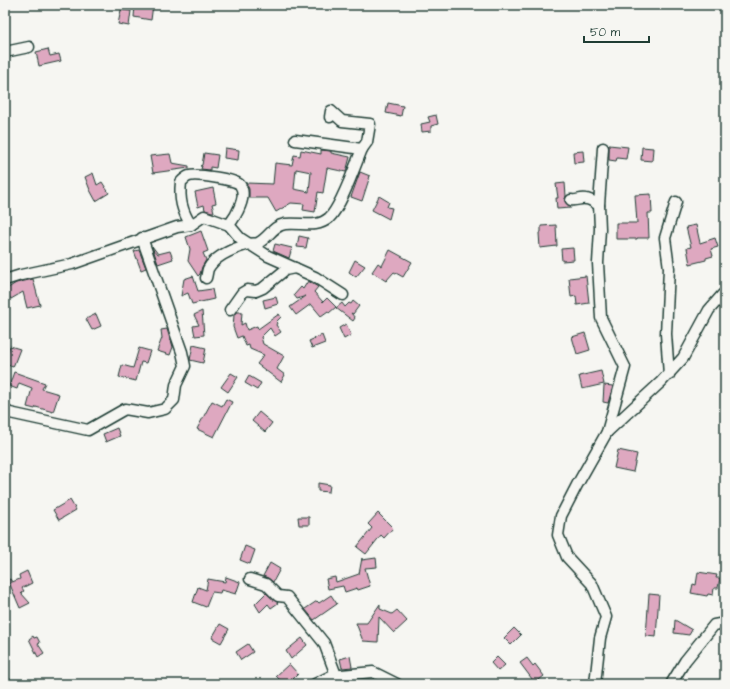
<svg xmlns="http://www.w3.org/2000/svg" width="730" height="689" viewBox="0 0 730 689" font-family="'Architects Daughter',sans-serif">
	<rect width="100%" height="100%" fill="#f6f6f2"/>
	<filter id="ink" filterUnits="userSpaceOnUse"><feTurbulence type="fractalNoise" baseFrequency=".025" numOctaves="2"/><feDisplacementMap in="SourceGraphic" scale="8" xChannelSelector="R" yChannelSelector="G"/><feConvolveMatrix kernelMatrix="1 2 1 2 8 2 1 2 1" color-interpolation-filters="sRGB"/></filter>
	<g filter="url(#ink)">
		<g fill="#dea8c0" stroke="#1f3d34" fill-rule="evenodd">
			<polygon points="135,5 153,5 151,20 134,17"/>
			<polygon points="121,10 131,11 129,26 118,24"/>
			<polygon points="48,49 50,56 59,54 61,61 39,66 36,52"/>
			<polygon points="388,103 403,106 401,116 386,113"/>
			<polygon points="436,115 438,124 431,126 431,131 422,132 421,124 430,122 428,117"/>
			<polygon points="609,145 628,147 626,159 617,158 616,161 609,160"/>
			<polygon points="642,147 653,148 652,161 641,160"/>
			<polygon points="225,148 239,150 238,160 224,158"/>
			<path d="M301 150 321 154V150L331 151V153L350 157 346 172 327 168 323 193 318 192 315 212 303 210 304 204 291 203 276 212 268 198H249V189L246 183 273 184 275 163 292 165 294 155 300 156ZM296 169 311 172 309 192 294 189Z"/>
			<polygon points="583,151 584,162 574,163 573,152"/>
			<polygon points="204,153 218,155 216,168 210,167 210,170 201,169 202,166 200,166 202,165"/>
			<polygon points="170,154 172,163 189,166 189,168 153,173 150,156"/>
			<polygon points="360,172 370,176 362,201 351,197"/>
			<polygon points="93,173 97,185 102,182 109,193 96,201 90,190 85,177"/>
			<polygon points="565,183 566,196 565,199 565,202 570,206 571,208 557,209 556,198 558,198 556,184"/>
			<polygon points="213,188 216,203 212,204 214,212 212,212 205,210 204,205 198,207 195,192"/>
			<polygon points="651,194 652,213 648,213 649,238 637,238 637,239 616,239 616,223 637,223 635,195"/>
			<polygon points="379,196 389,202 387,207 392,208 389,219 372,210"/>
			<polygon points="556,225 557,246 540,248 539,233 541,232 541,226"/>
			<polygon points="696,225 700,243 715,238 718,247 711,249 713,256 706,258 706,260 690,264 687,248 691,247 686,227"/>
			<polygon points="201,231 208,251 203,253 206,260 202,267 200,274 198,276 188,261 190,249 186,237"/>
			<polygon points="299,236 308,238 306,248 297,247"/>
			<polygon points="275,244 292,248 289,258 273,251"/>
			<polygon points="152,246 158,254 170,251 173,259 158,264"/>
			<polygon points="573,248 574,260 562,261 561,249"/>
			<polygon points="139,250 146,268 141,270 134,251"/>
			<polygon points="390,250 412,262 403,277 394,272 386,281 372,272 378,263 382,266"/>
			<polygon points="355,260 365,266 356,277 349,272"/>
			<polygon points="193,276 198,291 212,289 214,299 192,304 188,293 181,296 184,279"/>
			<polygon points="586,276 589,303 577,305 576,296 571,297 569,278"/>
			<polygon points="33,279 40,305 27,308 23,292 11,299 5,290 16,283"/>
			<polygon points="308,281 318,287 314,292 323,302 327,298 336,307 329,313 328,311 321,316 311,304 296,315 290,307 306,296 297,299 294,295 301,287 303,289"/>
			<polygon points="276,297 278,304 265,308 263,300"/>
			<polygon points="353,301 359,306 353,314 351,313 355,318 353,321 336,308 342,303 345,307 349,303 351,304"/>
			<polygon points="202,311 204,335 195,336 193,326 199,325 194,315"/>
			<polygon points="236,312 242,312 241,325 245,323 247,330 257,326 258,329 279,314 281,317 276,322 277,323 276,325 281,332 275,336 270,328 261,337 263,344 284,356 277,369 285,375 281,382 257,364 264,355 250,349 249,345 246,346 242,336 237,338 233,327 234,315"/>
			<polygon points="96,314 101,326 92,330 86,319"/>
			<polygon points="346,324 351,335 344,339 339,328"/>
			<polygon points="167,329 170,339 169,339 171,340 173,347 170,355 157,351 162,338 161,330"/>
			<polygon points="585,333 590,350 577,354 572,337"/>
			<polygon points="322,335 325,343 312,348 309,341"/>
			<polygon points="193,345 206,348 203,363 190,360"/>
			<polygon points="10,346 20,349 13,367 5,364 5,359"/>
			<polygon points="139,348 150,351 146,363 141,362 136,381 119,377 122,365 133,368"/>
			<polygon points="601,371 604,384 582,389 579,376"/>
			<polygon points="14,372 45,383 42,389 59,394 53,412 36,407 35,409 27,407 32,388 19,383 17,389 9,386"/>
			<polygon points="231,373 238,377 228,392 221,387"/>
			<polygon points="249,376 261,383 257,390 245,383"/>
			<polygon points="604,385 613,386 608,403 603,402"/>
			<polygon points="226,399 232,402 214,437 199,430 197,429 212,401 222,406"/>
			<polygon points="259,412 272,423 265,432 252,421"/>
			<polygon points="117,428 120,436 106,442 103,434"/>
			<polygon points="618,450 637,454 633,472 614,468"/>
			<polygon points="318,483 330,485 329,492 318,491"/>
			<polygon points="70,500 76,510 59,520 53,510"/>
			<polygon points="378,513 393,528 384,538 381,535 366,554 357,547 372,528 368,524"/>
			<polygon points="298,517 309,517 309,525 299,525"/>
			<polygon points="245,546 255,550 250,564 240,560"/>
			<polygon points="362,558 362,560 376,558 377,567 365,568 370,586 358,590 357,588 345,592 343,586 328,589 326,579 335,577 336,582 359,574"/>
			<polygon points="270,563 280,569 273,582 268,578 263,576"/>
			<polygon points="27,571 32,583 22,588 24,591 21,593 30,603 20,608 8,580 10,579 12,582 20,579 19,575"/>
			<polygon points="698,572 717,575 716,578 720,578 718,588 714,588 713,595 708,594 707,596 691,593 693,584 696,585"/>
			<polygon points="226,577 240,582 236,594 221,590 220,593 212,592 206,607 193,602 198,587 206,590 208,579 225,582"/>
			<polygon points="266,593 278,603 271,608 268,604 260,612 255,604"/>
			<polygon points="649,594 659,595 656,637 646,636"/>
			<polygon points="331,595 337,604 314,620 305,609 317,601 319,603"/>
			<polygon points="380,604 380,609 392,614 397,610 407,621 394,633 379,617 378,642 363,641 356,623 367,623"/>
			<polygon points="675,620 692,630 689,635 674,633"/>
			<polygon points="220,624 229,629 221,643 212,638"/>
			<polygon points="514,628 521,635 511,645 504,638"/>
			<polygon points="33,636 34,638 37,637 40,643 38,644 44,653 38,657 29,639"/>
			<polygon points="302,638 307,645 291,659 286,651"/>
			<polygon points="248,644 253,652 241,660 236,652"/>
			<polygon points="350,656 352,667 342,668 340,659"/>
			<polygon points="497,657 505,665 498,671 491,663"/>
			<polygon points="527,658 533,666 535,664 544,676 535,683 520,663"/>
			<polygon points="289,664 298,674 288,684 284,684 276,676"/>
		</g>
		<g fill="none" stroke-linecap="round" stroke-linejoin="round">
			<defs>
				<g id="minor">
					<polyline points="5,52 29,47"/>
					<polyline points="330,117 331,111 342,121 370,124 367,142 362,149"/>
					<polyline points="603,148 599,205 600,229 598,263 601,318 625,367 607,432"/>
					<path d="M571 200C577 201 580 198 586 199 590 199 595 203 599 205"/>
					<path d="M191 225C182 211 179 199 181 182 183 180 186 177 189 176 196 174 236 179 240 185 248 196 236 216 229 225"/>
					<path d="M206 278C207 275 207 272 208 269 215 256 235 248 249 244 252 243 255 244 258 243 269 238 272 226 285 224 301 222 316 229 329 218 341 207 355 166 362 149L295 140"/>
					<polyline points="5,280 21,275 72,264 177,227 191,225 204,216 229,225 240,238 268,256 315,277 343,295"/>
					<polyline points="230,310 242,293 247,290 256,291 263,288 285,270 295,268"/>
					<polyline points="669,375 666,334 669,268 665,238 676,202"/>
					<polyline points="5,410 10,413 88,430 125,409 148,413 165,409 174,400 176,385 185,366 182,352 142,238"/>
					<polyline points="250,579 266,584 278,596 287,597 324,643 336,675"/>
					<polyline points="315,684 331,676 373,672 397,684"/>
					<polyline points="595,684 600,638 606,617 592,584 567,557 558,535 561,516 577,485 607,432 661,382 683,358 709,310 723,294"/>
					<polyline points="671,684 685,661 714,625 725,623"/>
				</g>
			</defs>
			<use href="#minor" stroke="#1f3d34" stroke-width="13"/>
			<use href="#minor" stroke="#f6f6f2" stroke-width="10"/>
		</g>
	</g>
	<rect width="730" height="689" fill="none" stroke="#f6f6f2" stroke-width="20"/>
	<rect x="10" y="10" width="710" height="669" fill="none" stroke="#1f3d34" stroke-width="1.5" filter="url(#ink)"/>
	<path d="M584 36v6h65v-6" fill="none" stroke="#1f3d34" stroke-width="2"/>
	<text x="590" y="36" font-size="12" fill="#1f3d34" stroke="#f6f6f2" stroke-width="3" paint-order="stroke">50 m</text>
</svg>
